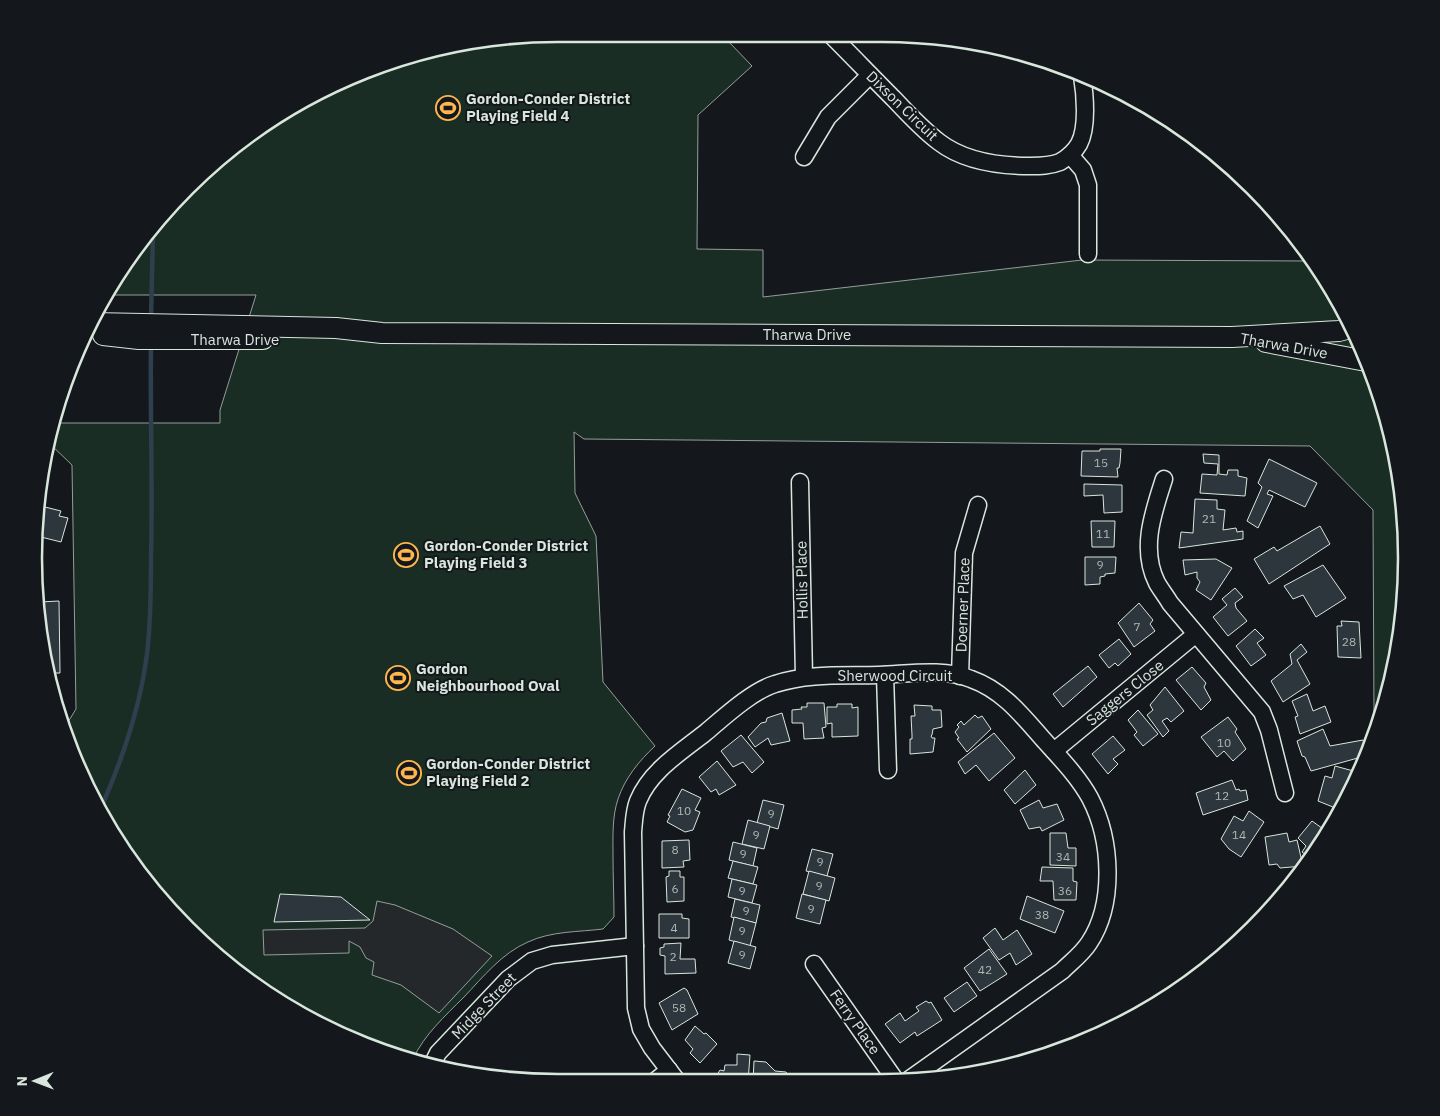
<svg xmlns="http://www.w3.org/2000/svg" width="1440" height="1116" viewBox="0 0 1440 1116" font-family="'IBM Plex Sans',sans-serif">
	<rect width="100%" height="100%" fill="#14181c"/>
	<path fill="#1a2d24" stroke="#939e99" d="M558 34H734L728 41 752 66 698 115 697 249 763 250V297L1082 260 1311 261 1336 296 1378 389 1402 489 1405 592 1388 693 1369 745 1374 716 1373 510 1310 446 584 439 574 432 575 493 596 536 603 682 655 746C639 761 625 778 618 799 612 817 613 837 613 856 613 877 614 897 614 917L603 929C579 932 551 931 528 942 502 953 483 977 464 997 445 1016 424 1035 413 1059L358 1042 267 994 164 904 104 820 65 727 76 709 72 465 49 443 52 423H220V410L256 295H105L187 188 296 104 422 52Z"/>
	<polygon fill="#24282b" stroke="#939e99" points="377,901 395,905 453,929 492,956 439,1013 401,985 372,975 374,962 366,958 360,947 349,941 349,953 264,955 263,930 365,928 373,921"/>
	<g fill="none" stroke-linecap="round" stroke-linejoin="round">
		<g stroke="#2f3f4d" stroke-width="4.5">
			<polyline points="151,318 153,232"/>
			<path d="M100 810C122 761 140 708 147 654 151 622 151 589 151 556 153 485 150 414 151 344"/>
		</g>
	</g>
	<g fill="#2c363c" stroke="#d8e6dc">
		<polygon points="1100,449 1121,449 1120,463 1119,468 1117,468 1118,477 1081,476 1082,451 1100,451"/>
		<polygon points="1203,454 1219,455 1219,474 1227,475 1228,470 1238,470 1238,476 1247,478 1245,496 1200,493 1202,474 1217,475 1218,464 1204,463"/>
		<polygon points="1269,459 1317,483 1305,507 1269,490 1267,494 1273,496 1258,528 1247,521 1262,487 1258,483"/>
		<polygon points="1084,484 1122,485 1122,512 1104,513 1103,495 1084,496"/>
		<polygon points="1195,499 1217,500 1217,509 1225,510 1223,530 1236,528 1237,532 1243,531 1243,539 1179,548 1181,532 1193,533"/>
		<polygon points="41,506 61,511 59,516 68,518 61,542 37,536"/>
		<polygon points="1091,521 1115,521 1114,547 1092,547"/>
		<polygon points="1320,526 1330,544 1269,584 1254,559 1274,547 1277,551"/>
		<polygon points="1085,557 1116,557 1115,573 1105,574 1105,576 1100,577 1100,584 1085,585"/>
		<polygon points="1216,559 1232,568 1211,600 1196,590 1200,582 1197,578 1197,572 1185,575 1183,560"/>
		<polygon points="1323,565 1346,598 1316,617 1303,595 1293,599 1284,586"/>
		<polygon points="1235,588 1243,597 1235,603 1236,608 1247,621 1228,636 1213,617 1227,605 1222,599"/>
		<polygon points="59,601 60,673 49,673 40,602"/>
		<polygon points="1139,603 1153,620 1150,624 1155,631 1134,647 1118,623"/>
		<polygon points="1341,621 1359,622 1361,658 1338,657 1337,626 1342,626"/>
		<polygon points="1255,629 1264,638 1257,643 1266,655 1251,666 1236,646"/>
		<polygon points="1119,639 1131,654 1118,666 1115,663 1109,668 1099,655"/>
		<polygon points="1301,644 1307,652 1297,660 1310,684 1283,702 1271,681 1292,664 1290,654"/>
		<polygon points="1088,666 1097,677 1063,707 1053,694"/>
		<polygon points="1192,667 1206,683 1204,687 1211,700 1201,710 1176,680"/>
		<polygon points="1165,687 1184,711 1171,722 1167,718 1162,721 1169,731 1163,737 1147,715 1153,710 1150,705"/>
		<polygon points="1307,694 1313,711 1325,706 1331,722 1300,734 1295,717 1298,716 1292,701"/>
		<polygon points="807,703 824,703 826,727 822,728 824,738 804,739 803,723 792,723 792,710 802,709 801,707 807,707"/>
		<polygon points="837,704 852,704 852,708 858,707 858,736 832,737 832,723 827,724 827,707 837,707"/>
		<polygon points="914,705 932,706 932,710 941,710 942,727 933,729 932,735 931,736 932,738 935,738 933,752 910,754 910,739 912,739 912,735 911,716 915,716"/>
		<polygon points="1138,710 1158,734 1143,746 1134,735 1137,732 1128,720"/>
		<polygon points="782,713 790,741 771,745 768,738 755,747 748,737 761,723 766,722 767,718"/>
		<polygon points="975,715 978,718 982,716 991,729 967,752 957,739 959,738 955,732 959,727 957,725 961,721 964,725"/>
		<polygon points="1228,717 1237,729 1235,732 1246,749 1233,761 1224,751 1217,757 1201,737"/>
		<polygon points="1323,729 1330,746 1363,740 1366,752 1365,756 1311,771 1305,757 1302,756 1297,741"/>
		<polygon points="994,733 1015,758 989,781 976,765 965,774 958,762"/>
		<polygon points="741,735 764,762 752,773 743,762 733,767 721,751"/>
		<polygon points="1113,736 1125,750 1113,759 1118,764 1108,774 1092,754"/>
		<polygon points="717,761 736,785 719,795 716,789 711,792 699,777"/>
		<polygon points="1335,766 1357,772 1352,790 1348,796 1343,796 1338,809 1318,801 1325,776 1332,778"/>
		<polygon points="1025,770 1036,785 1015,804 1004,790"/>
		<polygon points="1232,780 1236,790 1239,789 1240,791 1246,790 1248,800 1203,815 1196,793"/>
		<polygon points="682,789 701,798 695,810 700,812 693,830 685,832 667,822 670,816 668,815"/>
		<polygon points="763,800 784,805 778,829 757,823"/>
		<polygon points="1039,800 1043,808 1057,804 1064,820 1042,831 1040,827 1029,829 1020,810"/>
		<polygon points="1249,811 1264,822 1241,857 1229,849 1221,839 1234,816 1243,821"/>
		<polygon points="748,820 770,826 764,849 742,844"/>
		<polygon points="1312,821 1326,831 1310,858 1302,852 1306,846 1298,838"/>
		<polygon points="1050,833 1066,833 1068,848 1076,848 1076,866 1050,865"/>
		<polygon points="1287,833 1289,842 1297,840 1303,866 1280,868 1277,864 1269,865 1265,837"/>
		<polygon points="689,840 690,860 683,861 684,867 662,868 662,841"/>
		<polygon points="733,842 757,848 753,866 729,860"/>
		<polygon points="812,849 833,854 827,876 806,871"/>
		<polygon points="733,861 758,867 753,884 728,878"/>
		<polygon points="1042,867 1073,868 1073,881 1077,882 1076,900 1054,900 1053,881 1040,881"/>
		<polygon points="669,871 680,871 680,877 684,877 684,901 667,902 666,877 669,876"/>
		<polygon points="809,871 835,878 829,901 803,894"/>
		<polygon points="732,879 757,885 752,903 728,897"/>
		<polygon points="280,894 341,897 370,920 274,922"/>
		<polygon points="802,894 826,900 820,924 796,918"/>
		<polygon points="1027,896 1064,911 1055,933 1020,919"/>
		<polygon points="735,899 760,905 756,923 731,917"/>
		<polygon points="659,914 682,914 682,918 689,919 689,938 659,938"/>
		<polygon points="734,917 756,923 750,946 729,940"/>
		<polygon points="995,928 1003,940 1017,930 1032,954 1016,965 1010,953 999,960 983,938"/>
		<polygon points="734,941 756,947 750,969 728,963"/>
		<polygon points="681,943 680,959 695,959 696,973 665,974 665,956 660,955 660,948 664,947 664,944"/>
		<polygon points="989,949 1007,974 980,991 964,968"/>
		<polygon points="967,982 977,996 954,1012 944,998"/>
		<polygon points="684,988 687,990 698,1014 672,1030 659,1003"/>
		<polygon points="926,1001 929,1003 931,1002 942,1020 917,1036 915,1032 900,1043 885,1024 900,1013 905,1021 919,1011 916,1007"/>
		<polygon points="695,1026 704,1034 706,1033 717,1044 700,1063 690,1053 693,1049 685,1040"/>
		<polygon points="737,1054 750,1055 748,1082 717,1082 714,1080 720,1070 724,1071 725,1065 737,1065"/>
		<polygon points="754,1061 766,1062 775,1071 786,1072 789,1077 789,1082 753,1082"/>
	</g>
	<g fill="none" stroke-linecap="round" stroke-linejoin="round">
		<defs>
			<g id="minor">
				<path d="M831 35C852 56 873 78 895 100 909 115 923 130 939 142 965 162 999 166 1030 166 1040 166 1050 166 1060 162 1067 158 1075 151 1079 144 1088 127 1085 94 1082 76"/>
				<polyline points="1070,155 1083,170 1088,185 1088,254"/>
				<polyline points="804,157 828,117 870,75"/>
				<path d="M1164 479C1153 513 1140 549 1157 583 1161 590 1166 596 1170 603L1262 712 1269 730 1285 793"/>
				<polyline points="800,482 804,677"/>
				<polyline points="885,675 888,770"/>
				<polyline points="960,676 964,553 978,505"/>
				<polyline points="1054,751 1196,634"/>
				<polyline points="814,964 896,1081"/>
				<polyline points="432,1065 438,1053 508,979 532,961 552,955 635,946"/>
				<polyline points="654,1082 669,1070"/>
				<path d="M678 1082 652 1048 641 1029 636 1008 633 832C634 822 634 811 638 801 650 771 681 752 705 733 724 717 752 691 775 684 808 673 844 676 879 675 909 674 943 668 971 679 1002 690 1021 714 1042 738 1059 757 1078 776 1090 798 1112 840 1115 904 1089 943 1082 954 1071 962 1062 971L907 1081"/>
			</g>
			<g id="major">
				<polyline points="93,323 336,328 382,333 1232,337 1339,331 1350,328"/>
				<polyline points="103,335 139,339 263,339"/>
				<polyline points="1266,342 1366,361"/>
			</g>
		</defs>
		<use href="#minor" stroke="#d8e6dc" stroke-width="19"/>
		<use href="#major" stroke="#d8e6dc" stroke-width="22"/>
		<use href="#minor" stroke="#14181c" stroke-width="16"/>
		<use href="#major" stroke="#14181c" stroke-width="20"/>
	</g>
	<defs>
		<symbol id="stadium-ring" viewBox="-11 -11 22 22"><circle r="9.5" fill="#14181c" stroke="#ffb74d" stroke-width="1.5"/><path d="M0-5a6.5 5 0 1 0 0 10a6.5 5 0 1 0 0-10ZM-3.5-1.8h7v3.6h-7Z" fill="#ffb74d"/></symbol>
	</defs>
	<g fill-rule="evenodd">
		<use href="#stadium-ring" x="434" y="94" width="28" height="28"/>
		<use href="#stadium-ring" x="392" y="541" width="28" height="28"/>
		<use href="#stadium-ring" x="384" y="664" width="28" height="28"/>
		<use href="#stadium-ring" x="395" y="759" width="28" height="28"/>
	</g>
	<g text-anchor="middle" stroke-width="4" stroke-linejoin="round" paint-order="stroke">
		<g font-size="12" fill="#adbab4">
			<text x="1101" y="467">15</text>
			<text x="1209" y="523">21</text>
			<text x="1103" y="538">11</text>
			<text x="1100" y="569">9</text>
			<text x="1137" y="631">7</text>
			<text x="1349" y="646">28</text>
			<text x="1224" y="747">10</text>
			<text x="1222" y="800">12</text>
			<text x="684" y="815">10</text>
			<text x="771" y="818">9</text>
			<text x="756" y="839">9</text>
			<text x="1239" y="839">14</text>
			<text x="675" y="854">8</text>
			<text x="743" y="858">9</text>
			<text x="1063" y="861">34</text>
			<text x="820" y="866">9</text>
			<text x="819" y="890">9</text>
			<text x="675" y="893">6</text>
			<text x="742" y="895">9</text>
			<text x="1065" y="895">36</text>
			<text x="811" y="913">9</text>
			<text x="746" y="915">9</text>
			<text x="1042" y="919">38</text>
			<text x="674" y="932">4</text>
			<text x="742" y="935">9</text>
			<text x="742" y="959">9</text>
			<text x="673" y="961">2</text>
			<text x="985" y="974">42</text>
			<text x="679" y="1012">58</text>
		</g>
		<g font-size="15" font-weight="bold" fill="#d8e6dc" stroke="#14181c" text-anchor="start">
			<text x="466" y="104">Gordon-Conder District<tspan x="466" dy="17">Playing Field 4</tspan></text>
			<text x="424" y="551">Gordon-Conder District<tspan x="424" dy="17">Playing Field 3</tspan></text>
			<text x="416" y="674">Gordon<tspan x="416" dy="17">Neighbourhood Oval</tspan></text>
			<text x="426" y="769">Gordon-Conder District<tspan x="426" dy="17">Playing Field 2</tspan></text>
		</g>
		<g font-size="15" fill="#d8e6dc" stroke="#14181c">
			<text transform="translate(902 106) rotate(44)" y="5">Dixson Circuit</text>
			<text x="807" y="340">Tharwa Drive</text>
			<text x="235" y="345">Tharwa Drive</text>
			<text transform="translate(1284 346) rotate(10)" y="5">Tharwa Drive</text>
			<text transform="translate(802 580) rotate(-91)" y="5">Hollis Place</text>
			<text transform="translate(963 605) rotate(-88)" y="5">Doerner Place</text>
			<text x="895" y="681">Sherwood Circuit</text>
			<text transform="translate(1125 693) rotate(-39)" y="5">Saggers Close</text>
			<text transform="translate(484 1006) rotate(-46)" y="5">Midge Street</text>
			<text transform="translate(855 1022) rotate(55)" y="5">Ferry Place</text>
		</g>
	</g>
	<path d="M0 0H1440V1116H0ZM558 42H882A516 516 0 0 1 1398 558V558A516 516 0 0 1 882 1074H558A516 516 0 0 1 42 558V558A516 516 0 0 1 558 42Z" fill="#14181c" fill-rule="evenodd"/>
	<path fill="none" stroke="#d8e6dc" stroke-width="2.5" d="M558 42H882A516 516 0 0 1 1398 558V558A516 516 0 0 1 882 1074H558A516 516 0 0 1 42 558V558A516 516 0 0 1 558 42Z"/>
	<g transform="translate(35 1081) rotate(269)" stroke="#14181c" stroke-width="4" paint-order="stroke">
	<path d="M0-4L9 19L0 12L-9 19Z" fill="#d8e6dc"/>
	<text y="-8" font-size="14" font-weight="bold" text-anchor="middle" fill="#d8e6dc">N</text>
	</g>
</svg>
